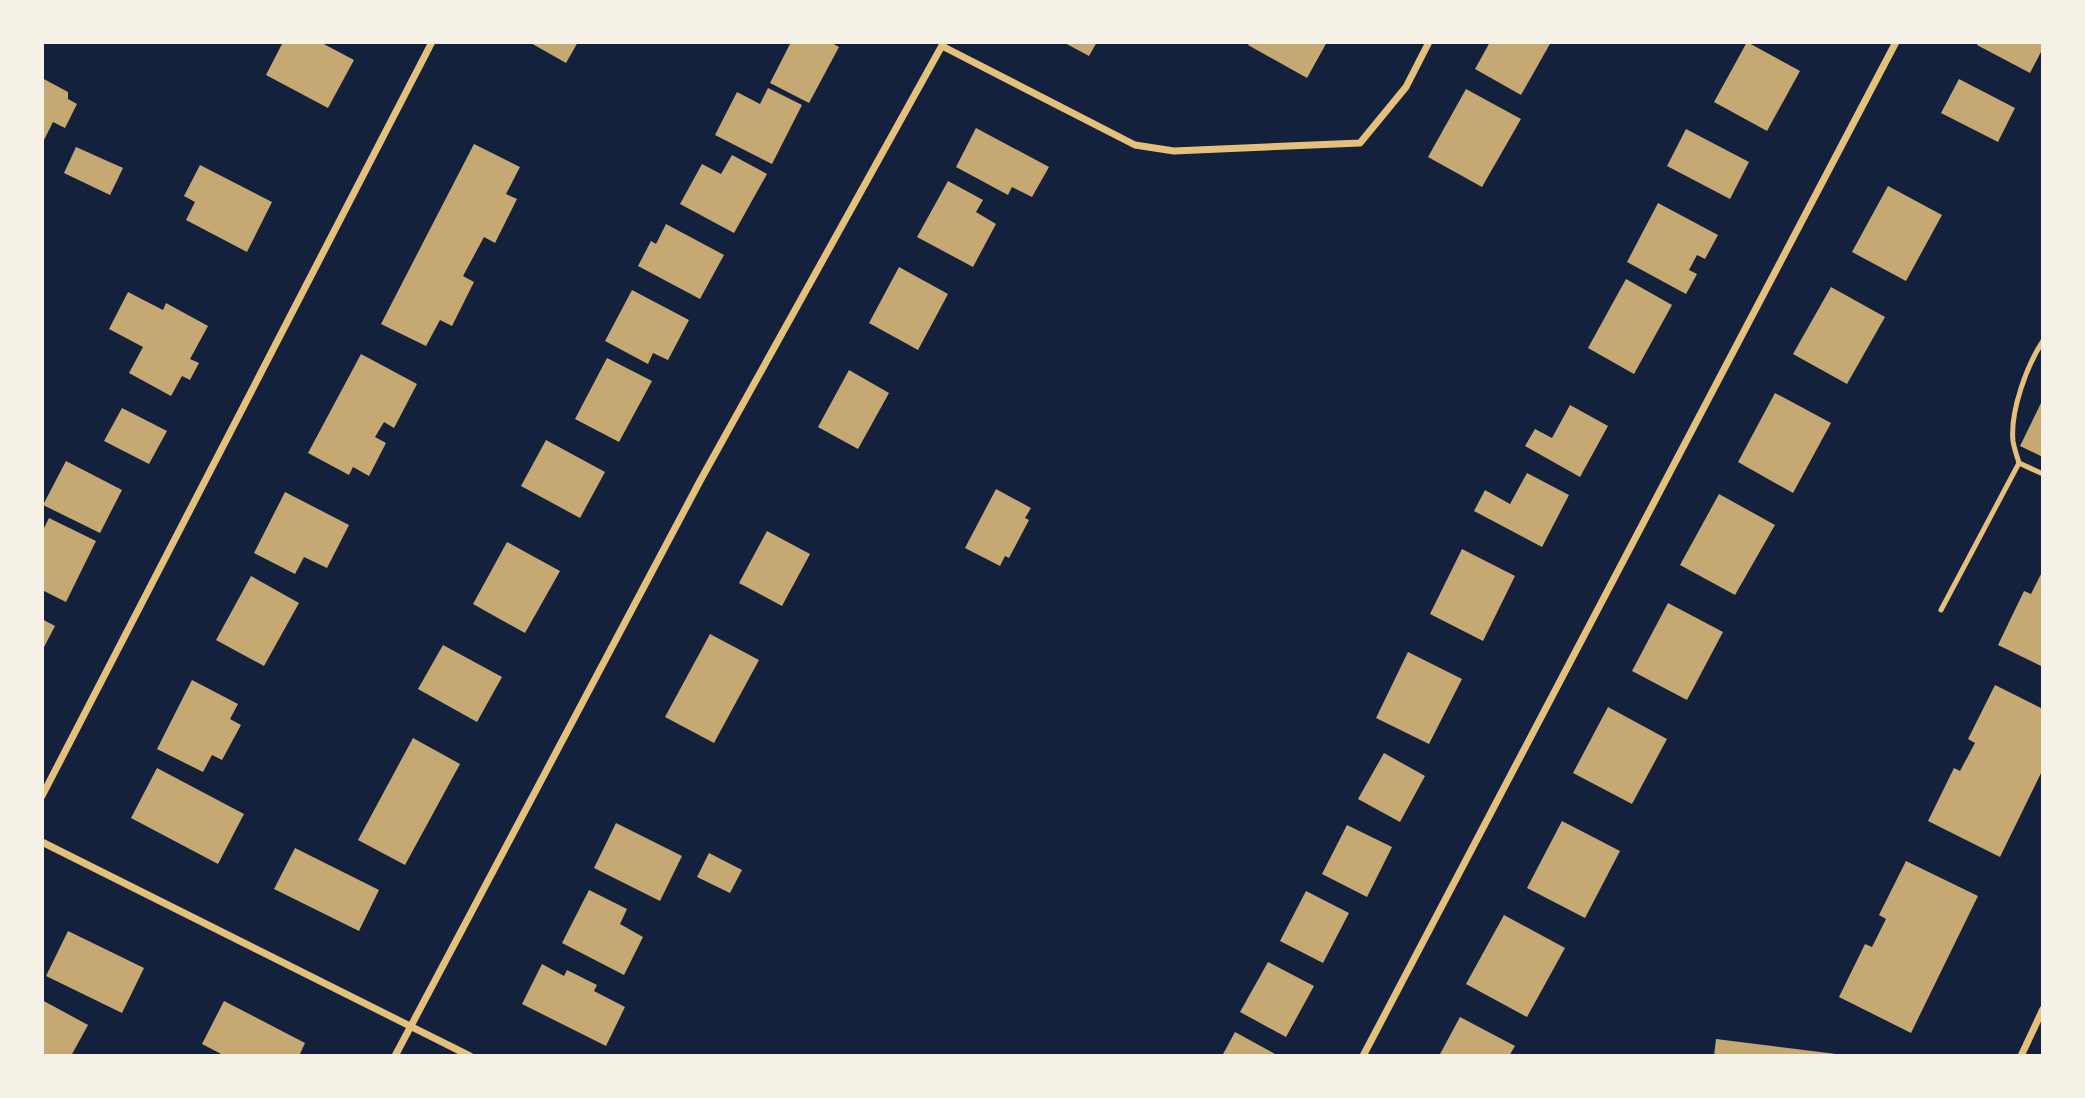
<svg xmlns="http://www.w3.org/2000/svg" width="2085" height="1098" viewBox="0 0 2085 1098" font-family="Karla,sans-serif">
	<rect width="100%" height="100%" fill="#14213d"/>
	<g fill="#c6a872">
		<polygon points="283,42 320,42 354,60 328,108 266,75"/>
		<polygon points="529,42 578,42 566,63"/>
		<polygon points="791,42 830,42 839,47 809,103 770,83"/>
		<polygon points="1063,42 1097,42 1089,56"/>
		<polygon points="1250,42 1327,42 1307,78 1248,45"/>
		<polygon points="1490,42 1551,42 1521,95 1475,69"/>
		<polygon points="1747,42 1800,71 1767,131 1714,102"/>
		<polygon points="1978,42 2043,42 2043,48 2030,73 1977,45"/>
		<polygon points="42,78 68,92 68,99 77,104 65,128 53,122 44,140"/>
		<polygon points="1959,79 2015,108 1998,142 1941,113"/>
		<polygon points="768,88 802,105 772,164 715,135 737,92 760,104"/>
		<polygon points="1466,89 1521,119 1482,187 1428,157"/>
		<polygon points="976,128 1049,167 1032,197 1012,187 1008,195 956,167"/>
		<polygon points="1686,129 1749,162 1730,199 1667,166"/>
		<polygon points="474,144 520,167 506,194 517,199 495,243 484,237 463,276 474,282 452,326 440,320 426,346 381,324"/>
		<polygon points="76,147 123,168 110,195 64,173"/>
		<polygon points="732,155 767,174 734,233 680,204 702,164 721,174"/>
		<polygon points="200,165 272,202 247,252 186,220 195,202 184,196"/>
		<polygon points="948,181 983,200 976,212 996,224 973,267 917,237"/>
		<polygon points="1888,186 1942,215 1906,281 1852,252"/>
		<polygon points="1658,203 1718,235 1705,259 1697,255 1689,270 1697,274 1686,294 1627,262"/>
		<polygon points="666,224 724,255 700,299 638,266 651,241 656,244"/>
		<polygon points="899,267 948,294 918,350 869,323"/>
		<polygon points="1626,279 1672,305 1634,374 1588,348"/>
		<polygon points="1831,287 1885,317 1847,384 1793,354"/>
		<polygon points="632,290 689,320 668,360 653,353 648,364 605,341"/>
		<polygon points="128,292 163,310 166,303 208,326 190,359 199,363 190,380 182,376 171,396 129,373 143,347 109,329"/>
		<polygon points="361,354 417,384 394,428 384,422 375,437 386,443 369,476 353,467 349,475 308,453"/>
		<polygon points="607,358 652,381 619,442 575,419"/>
		<polygon points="849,370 889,393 858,449 818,427"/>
		<polygon points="1775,393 1831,423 1793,493 1738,462"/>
		<polygon points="2043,399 2043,457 2020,446"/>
		<polygon points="1570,405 1608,426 1580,477 1525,446 1535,429 1552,438"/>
		<polygon points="122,408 167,431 149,464 104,441"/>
		<polygon points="546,440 605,472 580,518 521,486"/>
		<polygon points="66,461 122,490 100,533 43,505"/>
		<polygon points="1527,473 1569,495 1542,547 1474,511 1485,490 1510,504"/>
		<polygon points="996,489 1031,508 1025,518 1029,520 1009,558 1005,556 1000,566 965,548"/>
		<polygon points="285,492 349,525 327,568 304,557 295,574 254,553"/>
		<polygon points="1719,494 1775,525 1735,595 1680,565"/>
		<polygon points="49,518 96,541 66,602 42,590 42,532"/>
		<polygon points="767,531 810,554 782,606 739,583"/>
		<polygon points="507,542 560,571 525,633 473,604"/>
		<polygon points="1462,549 1515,576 1483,641 1430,614"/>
		<polygon points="2043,570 2043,667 1998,645 2024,591 2031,594"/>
		<polygon points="251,576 299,603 264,666 216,640"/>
		<polygon points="1668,603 1723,632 1687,700 1632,671"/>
		<polygon points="42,619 55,626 42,651"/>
		<polygon points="710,634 759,660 714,743 665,717"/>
		<polygon points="443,645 502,677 477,722 418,689"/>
		<polygon points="1408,652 1462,679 1429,744 1376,718"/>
		<polygon points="192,680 238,704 230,719 241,725 222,760 212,755 203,772 157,749"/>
		<polygon points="1995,685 2043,709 2043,769 2000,857 1928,821 1954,768 1960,771 1975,743 1968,739"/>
		<polygon points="1608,707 1667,739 1632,804 1573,773"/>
		<polygon points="413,738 460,764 405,865 358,840"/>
		<polygon points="1384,753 1425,776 1400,822 1358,799"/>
		<polygon points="157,768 244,814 218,864 131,818"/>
		<polygon points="1562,821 1620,851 1585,918 1527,888"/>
		<polygon points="616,823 682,856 660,901 594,868"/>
		<polygon points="1347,825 1392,847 1367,897 1322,874"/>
		<polygon points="295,848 379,890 359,931 274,889"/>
		<polygon points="709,853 742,870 730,893 697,877"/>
		<polygon points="1906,861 1978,896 1911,1033 1839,997 1865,944 1872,947 1886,919 1879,915"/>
		<polygon points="589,890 627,909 620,924 643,937 624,975 562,943"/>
		<polygon points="1306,891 1349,913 1323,963 1280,941"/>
		<polygon points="1504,915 1565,948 1527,1017 1466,984"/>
		<polygon points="68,931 144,968 122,1013 46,976"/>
		<polygon points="1268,962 1314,986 1286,1037 1240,1012"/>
		<polygon points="542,964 564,976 567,970 597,985 594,991 625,1007 606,1046 522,1004"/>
		<polygon points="42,1000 88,1025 71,1056 42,1056"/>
		<polygon points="224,1001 305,1043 299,1056 225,1056 202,1044"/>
		<polygon points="1460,1017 1515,1046 1509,1056 1439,1056"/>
		<polygon points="1235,1032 1275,1054 1274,1056 1222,1056"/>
		<polygon points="1716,1039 1836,1054 1836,1056 1714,1056"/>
	</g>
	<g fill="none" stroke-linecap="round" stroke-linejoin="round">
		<g stroke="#e5c07b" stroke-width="5">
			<path d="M2019 463C2017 456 2014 448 2013 441 2010 411 2027 365 2043 341"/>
			<polyline points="1941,610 2019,463 2043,474"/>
		</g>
		<g stroke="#e5c07b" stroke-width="7">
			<polyline points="942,46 1135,145 1174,151 1360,143 1406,87 1429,42"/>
			<polyline points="42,796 432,42"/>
			<polyline points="42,842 470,1056"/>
			<polyline points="395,1056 700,481 944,42"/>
			<polyline points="1363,1056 1896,42"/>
			<polyline points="2021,1056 2043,1009"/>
		</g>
	</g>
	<rect width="2085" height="1098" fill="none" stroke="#f6f1e7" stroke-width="88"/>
</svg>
